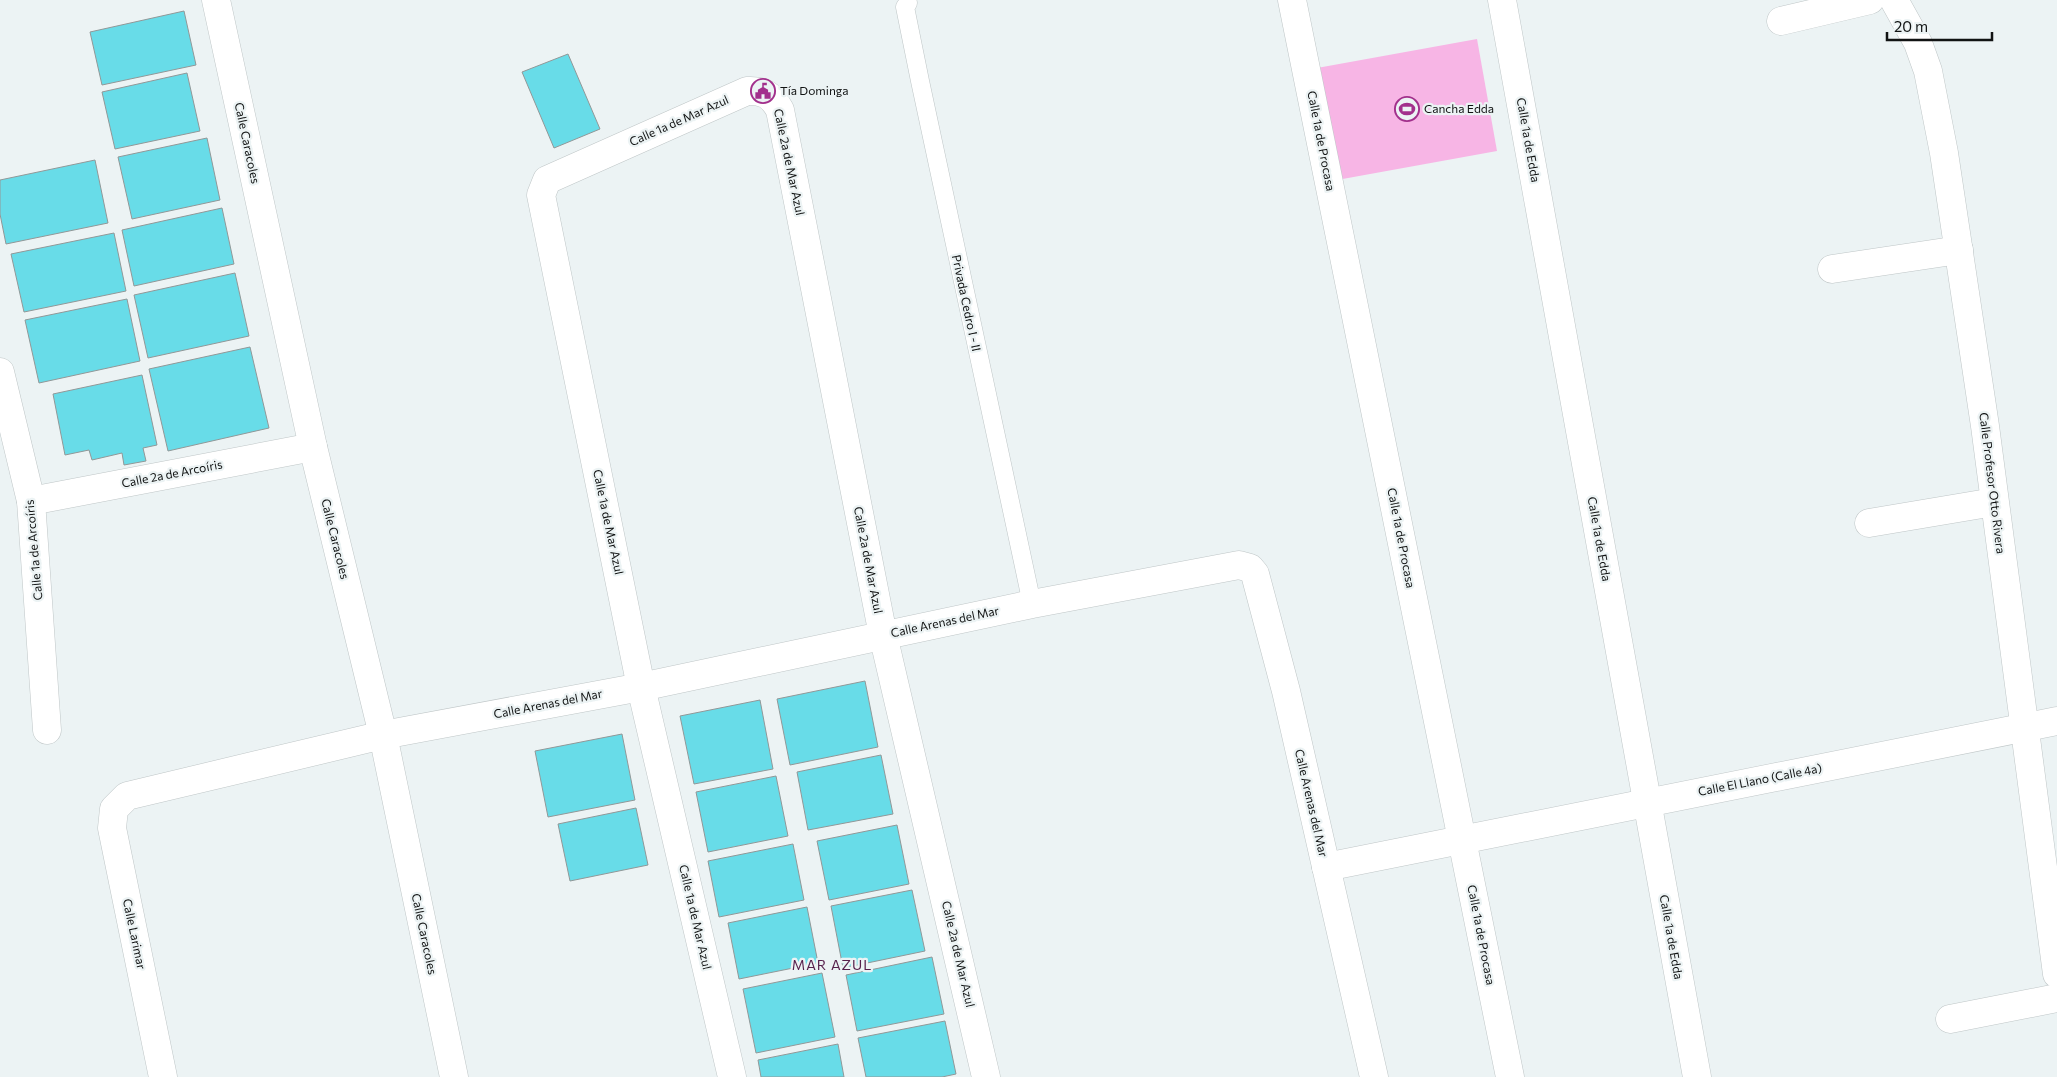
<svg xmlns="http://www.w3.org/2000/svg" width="2057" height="1077" viewBox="0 0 2057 1077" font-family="Commissioner,sans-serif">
	<rect width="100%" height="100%" fill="#ecf3f4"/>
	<polygon fill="#f7b5e5" points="1477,39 1497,151 1337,180 1317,68"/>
	<g fill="#68dce8" stroke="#919898">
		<polygon points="184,11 196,65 102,85 90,32"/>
		<polygon points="568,54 600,129 554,148 522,72"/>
		<polygon points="187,73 200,131 115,149 102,92"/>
		<polygon points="207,138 220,200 132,219 118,157"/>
		<polygon points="95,160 108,223 6,244 0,214 0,180"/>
		<polygon points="222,208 234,264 134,286 122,230"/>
		<polygon points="114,233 126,291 24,312 11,254"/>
		<polygon points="235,273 249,336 148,358 134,295"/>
		<polygon points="127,299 140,361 39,383 25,320"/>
		<polygon points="250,347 269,428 168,451 149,369"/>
		<polygon points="142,375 157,445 143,448 146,461 124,465 122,453 92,460 89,450 65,455 53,394"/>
		<polygon points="865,681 878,747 790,765 777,699"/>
		<polygon points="760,700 773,769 694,784 680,716"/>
		<polygon points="622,734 635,800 548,817 535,751"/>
		<polygon points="881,755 893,814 808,830 797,772"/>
		<polygon points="776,776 788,836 708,852 696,792"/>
		<polygon points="636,808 648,865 570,881 558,824"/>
		<polygon points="897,825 909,884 829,900 817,841"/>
		<polygon points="793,844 804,900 719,917 708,861"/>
		<polygon points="912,890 925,951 843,968 831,906"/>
		<polygon points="807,907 818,963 739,979 728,923"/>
		<polygon points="932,957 944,1014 857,1031 846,975"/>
		<polygon points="822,973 835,1037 756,1053 743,989"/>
		<polygon points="945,1021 956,1074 942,1077 866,1077 858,1038"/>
		<polygon points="838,1044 844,1077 761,1077 758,1060"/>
	</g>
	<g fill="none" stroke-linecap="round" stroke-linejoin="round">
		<defs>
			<polyline id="service" points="908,3 905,7 920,81 1032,604"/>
			<g id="minor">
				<polyline points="216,0 313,447 383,735 454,1077"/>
				<polyline points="1292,0 1510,1077"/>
				<polyline points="1502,0 1697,1077"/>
				<polyline points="1894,0 1918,43 1928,71 1944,153 1985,426 2057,974"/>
				<polyline points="1781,21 1870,0"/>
				<polyline points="1832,269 1959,250"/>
				<polyline points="0,372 31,501 47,730"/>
				<polyline points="31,501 313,447"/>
				<polyline points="1869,523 1994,502"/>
				<polyline points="1326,867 2057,721"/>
				<polyline points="1950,1019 2057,998"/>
				<polyline points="163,1077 112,828 114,809 127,796 383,735 641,687 1032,604 1239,565 1250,568 1255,574 1286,691 1374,1077"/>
				<path d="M732 1077 641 687 541 195 547 180 747 91C763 90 772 95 780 110L883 635 986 1077"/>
			</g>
		</defs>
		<use href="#service" stroke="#bfc6c7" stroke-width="19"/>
		<use href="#minor" stroke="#bfc6c7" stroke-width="29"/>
		<use href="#service" stroke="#fff" stroke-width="18"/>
		<use href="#minor" stroke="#fff" stroke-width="28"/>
	</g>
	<defs>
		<symbol id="civic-ring" viewBox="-11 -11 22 22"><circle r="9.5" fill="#ecf3f4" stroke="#a2308c" stroke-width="1.5"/><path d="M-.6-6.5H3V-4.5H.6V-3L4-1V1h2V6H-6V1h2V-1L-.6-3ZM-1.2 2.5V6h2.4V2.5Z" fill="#a2308c"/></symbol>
		<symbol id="stadium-ring" viewBox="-11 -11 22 22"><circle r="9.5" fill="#ecf3f4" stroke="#a2308c" stroke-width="1.5"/><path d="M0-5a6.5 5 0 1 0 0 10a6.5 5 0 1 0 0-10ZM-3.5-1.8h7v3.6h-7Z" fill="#a2308c"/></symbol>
	</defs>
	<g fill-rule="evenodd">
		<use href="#civic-ring" x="749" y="77" width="28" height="28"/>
		<use href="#stadium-ring" x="1393" y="95" width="28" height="28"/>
	</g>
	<g text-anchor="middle" stroke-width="4.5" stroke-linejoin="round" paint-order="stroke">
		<g font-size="12" fill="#111313" stroke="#ecf3f4" text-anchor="start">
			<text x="780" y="95">Tía Dominga</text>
			<text x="1424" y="113">Cancha Edda</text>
		</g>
		<g font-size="12" fill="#111313" stroke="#ecf3f4">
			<text transform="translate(679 121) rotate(-24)" y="4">Calle 1a de Mar Azul</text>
			<text transform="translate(1528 140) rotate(80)" y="4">Calle 1a de Edda</text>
			<text transform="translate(1321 141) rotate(79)" y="4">Calle 1a de Procasa</text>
			<text transform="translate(247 143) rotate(78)" y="4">Calle Caracoles</text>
			<text transform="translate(789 162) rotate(78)" y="4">Calle 2a de Mar Azul</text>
			<text transform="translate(966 303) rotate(78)" y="4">Privada Cedro I - II</text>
			<text transform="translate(172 474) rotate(-11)" y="4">Calle 2a de Arcoíris</text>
			<text transform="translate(1992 483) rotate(83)" y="4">Calle Profesor Otto Rivera</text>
			<text transform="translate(608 522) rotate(78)" y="4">Calle 1a de Mar Azul</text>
			<text transform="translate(1401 538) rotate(79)" y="4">Calle 1a de Procasa</text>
			<text transform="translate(335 539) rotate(76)" y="4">Calle Caracoles</text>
			<text transform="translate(1599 539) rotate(80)" y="4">Calle 1a de Edda</text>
			<text transform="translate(34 550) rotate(-95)" y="4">Calle 1a de Arcoíris</text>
			<text transform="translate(868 560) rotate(79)" y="4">Calle 2a de Mar Azul</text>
			<text transform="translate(945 622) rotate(-12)" y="4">Calle Arenas del Mar</text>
			<text transform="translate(548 704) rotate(-11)" y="4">Calle Arenas del Mar</text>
			<text transform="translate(1760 780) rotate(-11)" y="4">Calle El Llano (Calle 4a)</text>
			<text transform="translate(1311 803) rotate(77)" y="4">Calle Arenas del Mar</text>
			<text transform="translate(695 917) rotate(77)" y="4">Calle 1a de Mar Azul</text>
			<text transform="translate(134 934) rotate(78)" y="4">Calle Larimar</text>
			<text transform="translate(424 934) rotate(78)" y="4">Calle Caracoles</text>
			<text transform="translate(1481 935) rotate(79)" y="4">Calle 1a de Procasa</text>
			<text transform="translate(1671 937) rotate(80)" y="4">Calle 1a de Edda</text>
			<text transform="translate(958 954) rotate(77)" y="4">Calle 2a de Mar Azul</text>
		</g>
		<g font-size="14" letter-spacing="1" fill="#561f4b" stroke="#ecf3f4">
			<text x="832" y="970">MAR AZUL</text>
		</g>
	</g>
	<path d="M1887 32v8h105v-8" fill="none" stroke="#111313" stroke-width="2.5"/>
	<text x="1894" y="32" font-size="15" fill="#111313" stroke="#ecf3f4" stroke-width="4" paint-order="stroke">20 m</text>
</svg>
